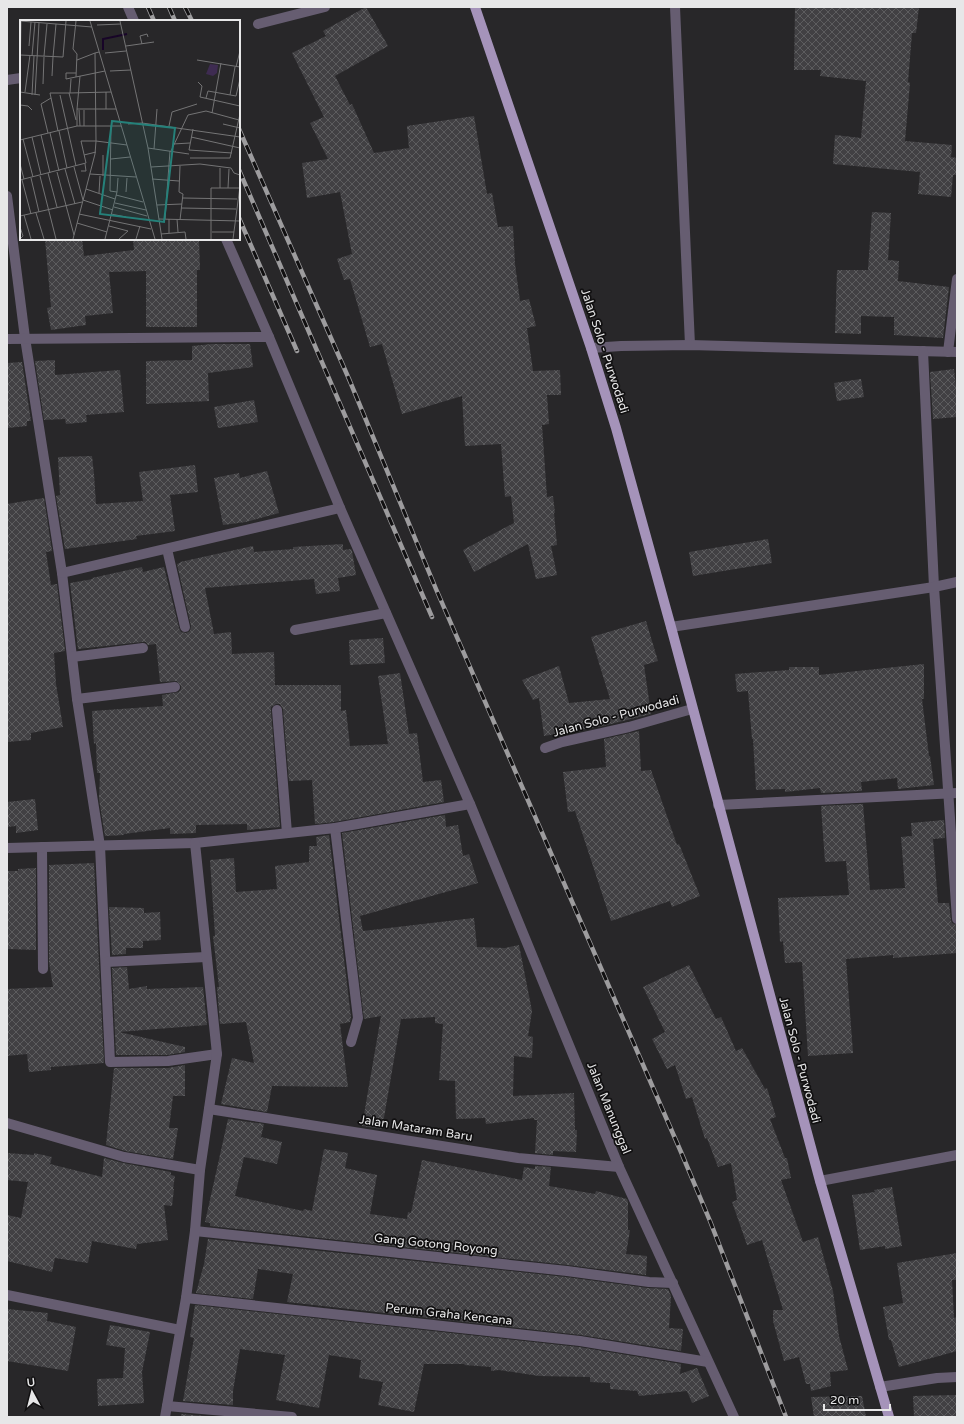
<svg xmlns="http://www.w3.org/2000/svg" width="964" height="1424" viewBox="0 0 964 1424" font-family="'Varela Round',sans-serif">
	<defs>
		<pattern id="building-cross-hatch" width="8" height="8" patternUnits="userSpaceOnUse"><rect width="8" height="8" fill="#414043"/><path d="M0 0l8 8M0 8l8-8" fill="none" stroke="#5c5c5e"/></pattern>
	</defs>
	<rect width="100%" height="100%" fill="#282729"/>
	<g fill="url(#building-cross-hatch)">
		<polygon points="366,7 388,46 335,76 350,105 352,104 374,153 409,148 407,126 474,116 487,194 492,193 498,227 513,226 515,264 520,301 529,299 536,326 527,328 533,371 560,370 561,395 547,395 549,424 542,425 547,497 553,496 555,513 554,513 557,545 551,546 557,575 536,579 528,544 474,572 463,550 514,523 511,496 505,497 501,444 465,446 462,396 402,414 382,344 370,347 350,279 344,280 337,259 352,254 340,192 307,198 302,163 328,159 310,123 324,117 292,53 326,36 323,31"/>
		<polygon points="795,7 919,7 916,33 912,33 908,82 910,83 905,141 952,145 951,157 957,158 957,175 953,175 951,197 918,194 920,172 833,164 835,135 861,138 866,81 820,76 821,70 794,70"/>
		<polygon points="872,212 891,213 888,260 899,261 898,281 949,287 943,338 894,335 894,317 861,316 861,334 835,333 837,270 868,270"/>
		<polygon points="45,239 82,239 84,256 134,250 133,239 199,239 200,270 197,270 197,327 146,327 146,271 109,272 113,313 85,316 86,325 51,330 47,308 51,307"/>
		<polygon points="212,344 250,344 253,367 208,373 209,401 146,404 146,361 192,360 192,346"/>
		<polygon points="55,360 55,375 120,370 124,412 86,415 87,422 66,424 65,419 44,420 35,361"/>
		<polygon points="22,362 31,421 27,421 27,426 7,428 7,363"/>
		<polygon points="954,369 957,395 957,417 933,419 930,372"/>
		<polygon points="861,379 864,397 837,401 834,383"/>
		<polygon points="254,400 258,422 218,428 214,407"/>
		<polygon points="92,456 94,474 96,504 143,501 139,472 195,465 198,492 170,495 175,531 136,536 137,539 65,549 56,496 60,495 58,457"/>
		<polygon points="267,471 279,513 246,522 223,525 214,478 239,473 240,478"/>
		<polygon points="44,498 52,551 46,552 51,585 57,584 65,651 54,653 56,684 63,727 31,733 31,740 7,742 7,504"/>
		<polygon points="768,539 772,563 693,576 689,552"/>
		<polygon points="343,544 343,550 351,549 352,551 356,575 338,578 340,591 316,594 314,579 205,588 214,634 231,632 232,654 274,652 275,685 341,685 341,711 346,710 350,746 388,744 378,676 400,673 409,734 417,733 423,782 441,780 444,802 334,822 315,824 312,780 289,781 283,709 280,704 276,704 271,707 271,711 280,827 247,830 247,824 196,825 196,833 170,834 170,828 124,834 124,835 105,836 99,799 100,773 97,773 96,743 94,744 92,711 163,706 162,695 179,692 181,689 181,686 177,681 160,682 156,644 148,645 146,642 142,642 78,649 70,583 93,579 92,578 142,567 143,572 164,567 179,628 181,632 186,633 190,631 191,626 177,564 180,563 180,562 253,546 254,552 293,549 293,547"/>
		<polygon points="646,621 658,661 644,665 651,714 603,726 544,736 539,698 533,700 522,680 559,666 569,703 610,699 591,637"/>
		<polygon points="383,638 385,663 350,665 349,640"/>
		<polygon points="924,664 924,699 922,699 929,756 930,756 934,785 898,789 897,778 861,782 862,791 821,793 820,788 785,792 785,789 756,790 753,739 752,739 748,691 737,692 735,674 789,670 789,667 819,667 819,675"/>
		<polygon points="639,731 641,771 651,770 677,845 679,844 700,896 672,907 670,901 611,921 575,811 568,812 563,772 606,767 604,739"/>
		<polygon points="35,799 38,830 16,833 16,826 7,827 7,802"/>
		<polygon points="863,804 870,890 905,888 901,837 912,836 911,823 944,820 945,838 933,839 938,903 949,903 951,920 952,923 957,925 957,953 893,958 893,955 846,959 853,1053 808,1056 802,962 785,963 783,941 780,942 778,898 849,895 846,861 825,862 821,806"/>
		<polygon points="445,815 446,827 458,825 463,856 469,854 478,883 360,916 363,931 474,918 477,947 505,948 519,945 532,1011 528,1036 533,1037 532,1058 514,1056 513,1096 574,1093 575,1130 577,1130 576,1152 553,1151 553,1155 535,1153 537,1120 534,1120 534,1118 486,1124 485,1118 456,1119 455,1081 439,1080 443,1024 435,1023 435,1017 401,1019 382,1129 362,1126 381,1016 364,1019 342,833"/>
		<polygon points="329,835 351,1017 350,1022 340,1024 348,1087 272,1086 267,1112 221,1104 232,1058 254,1063 246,1022 220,1024 217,987 219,987 213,936 215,936 210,860 234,858 236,892 277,889 275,866 309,862 309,846 317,846 316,837"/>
		<polygon points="94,863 104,1063 51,1067 51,1070 29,1072 27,1054 7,1056 7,989 53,987 49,962 49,865"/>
		<polygon points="36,868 36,950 7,949 7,871 18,871 18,869"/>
		<polygon points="109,907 144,908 144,913 160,912 161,940 143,941 143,948 126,948 126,954 112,955"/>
		<polygon points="689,965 716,1019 721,1017 736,1051 742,1048 765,1089 767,1088 776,1117 770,1119 785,1158 787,1158 791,1178 781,1180 803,1242 818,1237 833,1291 839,1336 848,1370 830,1372 831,1386 811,1391 810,1384 806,1384 799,1357 784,1361 773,1321 773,1310 783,1310 762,1240 747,1245 732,1202 737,1200 731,1163 718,1167 707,1138 705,1139 692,1097 686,1099 675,1065 667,1069 652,1039 665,1032 643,987"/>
		<polygon points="127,967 129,989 147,986 147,989 203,987 207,1025 119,1032 185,1047 185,1052 167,1055 116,1055 112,968"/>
		<polygon points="185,1065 185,1096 173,1096 169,1128 178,1128 173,1159 125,1151 106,1145 114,1068 168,1068"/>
		<polygon points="228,1119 264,1124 261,1137 282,1142 277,1164 244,1157 235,1196 303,1211 304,1209 312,1211 324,1149 348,1153 345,1168 377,1175 370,1214 407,1219 408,1212 411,1213 422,1160 522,1180 524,1167 535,1169 535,1166 551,1167 549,1186 595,1194 596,1191 627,1199 628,1202 628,1230 630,1230 626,1254 647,1256 646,1275 568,1265 210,1226 210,1223 205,1222"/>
		<polygon points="7,1153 34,1155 34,1153 52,1157 50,1164 102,1177 104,1158 123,1163 171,1172 171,1175 175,1176 173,1189 174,1189 172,1206 164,1205 168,1240 137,1244 136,1249 92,1241 88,1263 55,1258 52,1272 7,1261 7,1215 21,1218 28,1182 7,1180"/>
		<polygon points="892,1187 902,1246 885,1249 885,1246 860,1250 852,1195 875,1192 874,1190"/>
		<polygon points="208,1239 566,1277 648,1288 668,1289 671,1296 669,1328 683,1329 681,1351 581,1335 287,1302 293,1274 258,1269 253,1299 196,1293 204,1264"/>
		<polygon points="957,1253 957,1280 952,1280 954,1318 957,1317 957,1351 899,1367 891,1340 889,1340 883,1307 903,1303 897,1263"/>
		<polygon points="195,1305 579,1347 681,1364 680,1374 697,1368 709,1396 692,1403 687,1391 639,1396 637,1391 610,1389 610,1383 590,1382 590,1377 539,1376 499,1370 491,1371 491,1367 464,1365 465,1364 424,1364 414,1412 378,1405 383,1382 359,1378 361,1360 329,1355 319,1408 276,1400 285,1355 240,1349 233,1391 233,1405 183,1401 194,1338 190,1337"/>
		<polygon points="7,1309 48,1313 47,1321 76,1327 68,1371 7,1361"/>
		<polygon points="110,1325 150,1332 142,1372 144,1403 98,1406 97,1379 123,1378 125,1348 106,1345"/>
		<polygon points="957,1395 957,1417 914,1417 913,1396"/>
		<polygon points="862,1396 866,1417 814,1417 811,1397"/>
		<polygon points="181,1414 218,1417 181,1417"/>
	</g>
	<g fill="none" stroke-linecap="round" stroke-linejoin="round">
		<g stroke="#665d71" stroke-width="10">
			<polyline points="128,7 134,21"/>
			<polyline points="675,7 690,345"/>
			<polyline points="258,24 325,7"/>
			<polyline points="7,80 21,78"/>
			<polyline points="7,196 25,338 62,573 77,699 100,846 110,1062 168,1061 217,1054"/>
			<polyline points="226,239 269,337 340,508 470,804 619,1167 734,1417"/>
			<polyline points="7,339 269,337"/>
			<polyline points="591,348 621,346 690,345 957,352"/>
			<polyline points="923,351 934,587 957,919"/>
			<polyline points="948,352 957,279"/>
			<polyline points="167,549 185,627"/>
			<polyline points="62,573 340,508"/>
			<polyline points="671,627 934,587 957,582"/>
			<polyline points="295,630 386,613"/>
			<polyline points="72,657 143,648"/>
			<polyline points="77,699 175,687"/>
			<polyline points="277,710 287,833"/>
			<polyline points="545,748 562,742 629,727 692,709"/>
			<polyline points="718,805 957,793"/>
			<polyline points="335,828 358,1018 351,1042"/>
			<polyline points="42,847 43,969"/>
			<polyline points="7,848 195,843 335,828 470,804"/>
			<polyline points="106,962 206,957"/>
			<polyline points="209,1109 518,1158 619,1167"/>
			<polyline points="7,1123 124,1157 200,1170"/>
			<polyline points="820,1181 957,1155"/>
			<polyline points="195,1231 567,1271 649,1282 673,1283"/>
			<polyline points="7,1295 180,1330"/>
			<polyline points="186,1298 580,1341 708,1362"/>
			<polyline points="880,1387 937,1378 957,1377"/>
			<polyline points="167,1406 292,1417"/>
			<polyline points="165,1417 186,1298 195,1231 200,1170 217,1054 195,843"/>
		</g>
		<polyline stroke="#a593ba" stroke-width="10" points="475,7 591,348 616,428 671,627 820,1181 889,1417"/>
		<defs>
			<g id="rail">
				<polyline points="148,7 154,21"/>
				<polyline points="169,7 175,21"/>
				<polyline points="185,7 192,21"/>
				<polyline points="239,129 349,379 436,589 681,1152 710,1221 786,1417"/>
				<polyline points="239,170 432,617"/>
				<polyline points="239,218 297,351"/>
			</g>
		</defs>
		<use href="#rail" stroke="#9d9c9e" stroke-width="4.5"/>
		<use href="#rail" stroke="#111011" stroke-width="3" stroke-dasharray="9" stroke-linecap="butt"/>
	</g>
	<g text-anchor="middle" stroke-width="3.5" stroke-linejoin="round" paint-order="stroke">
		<g font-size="12" fill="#e7e7e8" stroke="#111011">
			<text transform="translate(605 351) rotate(72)" y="4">Jalan Solo - Purwodadi</text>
			<text transform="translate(616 716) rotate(-15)" y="4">Jalan Solo - Purwodadi</text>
			<text transform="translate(800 1060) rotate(75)" y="4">Jalan Solo - Purwodadi</text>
			<text transform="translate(609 1108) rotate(68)" y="4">Jalan Manunggal</text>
			<text transform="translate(416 1128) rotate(9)" y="4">Jalan Mataram Baru</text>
			<text transform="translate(436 1244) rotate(6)" y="4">Gang Gotong Royong</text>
			<text transform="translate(449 1314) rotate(6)" y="4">Perum Graha Kencana</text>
		</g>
	</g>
	<g transform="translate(20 20)">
		<rect width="220" height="220" fill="#282729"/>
		<path d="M190 44 198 45 197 53 193 56 186 54Z" fill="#3e2b51"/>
		<path fill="none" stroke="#180528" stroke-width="2" d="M83 30V19L107 14"/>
		<path fill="none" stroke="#747475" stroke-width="1" d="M0 1 72 7M70 1 135 219M100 1 128 128 142 219M77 5 101 4M122 24 120 16 127 14 128 17M9 26 11 2M106 26 134 22M85 33 106 31M0 35 43 37 46 1M12 36 15 2M24 36 27 4M33 37 36 4M57 40 75 33M177 40 220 47M216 47 220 31M90 51 111 50M56 53H46V59L85 51M32 56 33 37M60 56 57 89H96M56 57 57 34 53 29 56 1M0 60 1 1M178 62 182 66 180 77 220 86M23 64 24 37M0 72 20 75M5 72 10 35M49 73 91 72M50 73 51 59M12 75 14 36M15 75 19 3M40 75 56 146M210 75 215 47M186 78 188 71 216 76 220 59M0 85 8 86 12 90M86 89V72M59 90 60 106M192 93 201 43M108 104 122 103 220 117M203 104 220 108M57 106V89M64 106V90M91 106 90 171 97 172M149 106 152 92 177 84M38 111 30 73H49L56 100M39 111 47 148M28 113 21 84 31 78M30 113 39 151M21 115 30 153M12 117 21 155M171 117 220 128M3 119 13 157M0 120 57 106H101M153 124 170 123M128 128 169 134M134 129 137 89M169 130 212 133M169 130 173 109M151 131 168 95 186 91 219 100M64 135 76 132M170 138H210L220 94M91 139 110 137M0 144 4 159M54 147 63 180 93 190M131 147 180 144 211 148 214 153 220 155M45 149 55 184M61 151H66L65 144M37 152 54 215M28 153 37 187M70 154 116 157M20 156 36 219M83 156V135M11 158 19 192M132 159 159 161M0 160 66 143 61 121H76L75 33 79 32M2 160 11 194M200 168V148M208 168 209 149M66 169 95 179M106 172 107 158M79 173 80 156M96 175 123 182M163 178 217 179M95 183 126 190M137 185 162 184M94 187 127 196M161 188 216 189M16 193 24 219M59 194 131 209M91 194 106 197M4 195 11 219M0 196 62 182M139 199 220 201M145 199 150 131M157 199 158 212M160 200 163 174 159 172 160 146M57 203 87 212M89 206 108 211M0 207 3 216 0 219M192 212H214M149 213V199M141 214 165 212 166 219M53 219 75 134 76 121 107 125M85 219 97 172 98 158M99 219 108 211M116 219 120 206M191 219V168H219M213 219 220 166"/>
		<path fill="#25817a" fill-opacity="0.15" stroke="#25817a" stroke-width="2" d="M92 101 155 108 144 202 80 194Z"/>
		<rect width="220" height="220" fill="none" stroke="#e7e7e8" stroke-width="2"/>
	</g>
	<rect width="964" height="1424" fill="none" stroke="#e7e7e8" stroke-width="16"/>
	<g transform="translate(32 1392) rotate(353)" stroke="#111011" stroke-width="3" paint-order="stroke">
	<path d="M0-3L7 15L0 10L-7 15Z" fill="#e7e7e8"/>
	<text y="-6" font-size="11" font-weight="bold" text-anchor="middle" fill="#e7e7e8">U</text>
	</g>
	<path d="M824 1404v6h66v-6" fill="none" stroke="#e7e7e8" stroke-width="2"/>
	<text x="830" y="1404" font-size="12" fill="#e7e7e8" stroke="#111011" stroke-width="3" paint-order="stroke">20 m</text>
</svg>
